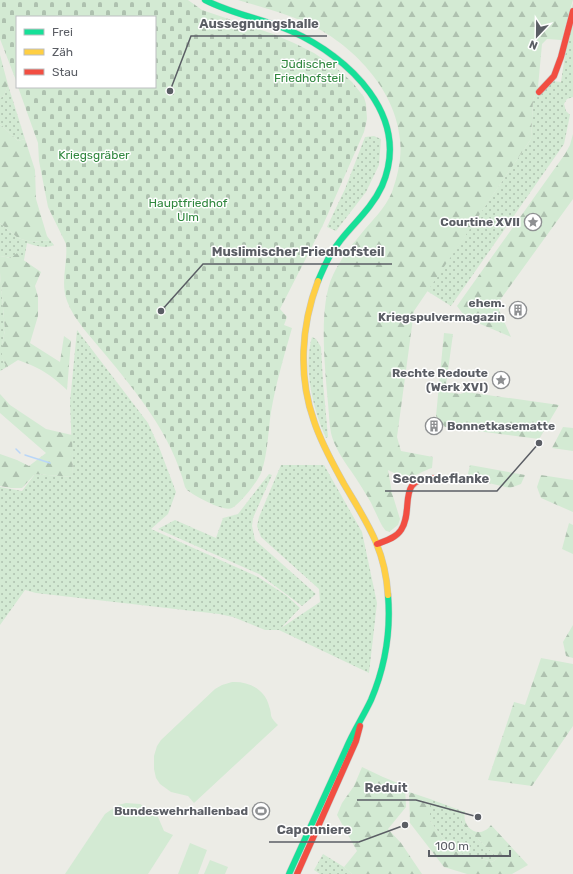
<svg xmlns="http://www.w3.org/2000/svg" width="573" height="874" viewBox="0 0 573 874" font-family="Rubik,sans-serif">
	<defs>
		<pattern id="grass-dots" width="8" height="8" patternUnits="userSpaceOnUse"><rect width="8" height="8" fill="#d3ead3"/><path d="M2 2h.1M6 6h.1" fill="none" stroke="#aec1af" stroke-width="1.8" stroke-linecap="round"/></pattern>
		<pattern id="forest-firs" width="22" height="20" patternUnits="userSpaceOnUse"><rect width="22" height="20" fill="#d3ead3"/><path d="M5 1l3.5 6h-7zM16 11l3.5 6h-7z" fill="#aec1af"/></pattern>
		<pattern id="cemetery-stones" width="16" height="16" patternUnits="userSpaceOnUse"><rect width="16" height="16" fill="#d3ead3"/><path d="M2 7V4a2 2 0 0 1 4 0v3zM10 15v-3a2 2 0 0 1 4 0v3z" fill="#aec1af"/></pattern>
	</defs>
	<rect width="100%" height="100%" fill="#ecece6"/>
	<g fill="url(#grass-dots)">
		<polygon points="573,3 573,97 567,99 564,104 566,111 570,115 564,144 451,306 427,291 531,139 533,100 538,87 547,86 553,81 561,82 567,42 561,40"/>
		<polygon points="8,85 25,139 18,141 0,124 0,98 4,96"/>
		<polygon points="374,136 381,139 379,165 366,192 336,231 327,227 345,189 365,137"/>
		<path d="M0 223 18 238 31 242 50 240 54 245C45 249 36 246 27 243L24 260 0 256Z"/>
		<polygon points="0,273 5,330 2,345 2,359 7,367 0,371"/>
		<polygon points="77,330 148,423 159,447 176,492 168,514 151,529 258,577 287,596 300,608 281,628 320,602 319,589 261,537 257,526 259,517 281,465 324,465 362,532 377,603 369,673 279,630 265,630 233,617 219,614 36,593 25,590 0,625 0,487 22,491 35,474 73,477 70,402"/>
		<path d="M312 337 316 339 321 347 323 382 328 437 326 438C313 410 303 368 312 337Z"/>
		<polygon points="269,474 272,475 253,518 252,526 255,540 316,594 302,606 259,574 158,529 175,520 216,538 223,518 238,514"/>
		<polygon points="430,799 462,811 461,816 463,825 498,858 492,862 453,851 430,821"/>
		<polygon points="323,854 344,867 352,874 320,874 314,870"/>
	</g>
	<g fill="url(#forest-firs)">
		<path d="M238 0H573L561 40 547 39 542 44 538 87 533 100 531 139 414 311 397 437 401 451 433 457 432 468C424 470 413 478 406 478 401 477 393 472 388 470L392 493 400 519 398 525 389 532C388 531 387 531 386 531 381 526 374 508 370 501 364 491 358 481 351 471 343 460 334 446 331 433 329 423 329 413 328 403 325 368 318 306 333 275 340 260 350 247 361 234 372 220 385 209 392 192 398 175 402 157 400 140 396 89 351 43 307 23 285 13 261 7 238 0Z"/>
		<polygon points="0,55 8,85 4,96 0,98"/>
		<polygon points="0,124 18,141 25,139 35,170 36,199 47,236 50,240 31,242 18,238 0,223"/>
		<polygon points="573,134 573,199 500,300 499,310 511,337 466,318 457,306 565,154 570,145"/>
		<path d="M17 253 22 259 41 272 35 286 38 297V316L30 343 60 362 64 336 71 341 67 390C50 374 40 368 18 360L7 367 2 359V345L5 330 0 273V256L11 258Z"/>
		<polygon points="444,333 453,334 445,392 460,394 466,392 559,405 539,439 445,427 436,416"/>
		<polygon points="0,394 10,405 46,429 72,435 73,477 35,474 22,488 11,488 0,486 0,454 17,460 29,466 46,453 0,413"/>
		<polygon points="563,427 573,428 573,451 552,448"/>
		<polygon points="470,465 525,475 521,484 510,488 467,478"/>
		<polygon points="541,475 573,480 573,512 541,498 537,487"/>
		<polygon points="569,523 573,525 573,554 562,549"/>
		<polygon points="573,625 573,658 566,656 563,642"/>
		<polygon points="541,658 573,664 573,726 532,786 488,780 514,702 525,705"/>
		<polygon points="362,767 383,777 405,786 406,807 388,829 401,843 422,874 352,874 344,867 357,851 337,815 342,803 354,786"/>
		<path d="M409 792 430 799V821L453 851 492 862 498 858 463 825 461 816 462 811H465C461 829 480 840 491 825L528 865 512 874H467L444 867 410 823Z"/>
	</g>
	<path fill="url(#cemetery-stones)" d="M0 0H188L202 10 273 34 294 43 314 53 335 67 352 82 364 97 366 104 367 119 364 132 323 225 280 309 287 317 284 325 292 328C284 356 276 383 271 412 268 431 268 454 261 473 258 481 240 504 232 508 223 512 195 496 187 490L185 487C172 435 137 393 104 353 91 337 74 320 67 301 60 282 68 263 66 244L48 207 39 161 38 143 18 87H155V17H17V83L0 39Z"/>
	<g fill="#d3ead3">
		<path d="M232 682C248 681 265 689 269 706 273 717 268 715 278 725L194 803 188 796 171 792 160 784 156 778 154 769V756L157 746 161 740 215 689 222 685Z"/>
		<polygon points="126,803 140,804 152,811 158,817 164,831 173,835 148,874 65,874 105,814 118,805"/>
		<polygon points="190,843 207,850 198,874 178,874"/>
		<polygon points="210,860 228,867 225,874 204,874"/>
	</g>
	<g fill="none" stroke-linecap="round" stroke-linejoin="round">
		<g stroke="#b9d6f8" stroke-width="1.5">
			<polyline points="16,449 20,453"/>
			<polyline points="25,455 50,463"/>
		</g>
		<defs>
			<g id="fast">
				<path d="M205 0C232 14 263 19 291 31 349 57 412 116 382 186 372 208 354 223 340 241 330 253 324 267 318 281"/>
				<path d="M289 874C308 832 327 790 346 749 353 732 363 717 371 700 385 667 391 631 388 595"/>
			</g>
			<path id="slow" d="M318 281C301 326 298 376 314 421 321 443 333 464 344 484 367 523 385 548 388 595"/>
			<g id="jam">
				<polyline points="539,92 554,76 561,57 573,11"/>
				<path d="M377 544C385 541 396 538 401 530 415 509 395 478 434 478"/>
				<polyline points="297,874 356,741 360,726"/>
			</g>
		</defs>
		<use href="#fast" stroke="#c7c8c7" stroke-width="7"/>
		<use href="#slow" stroke="#c7c8c7" stroke-width="7"/>
		<use href="#jam" stroke="#c7c8c7" stroke-width="7"/>
		<use href="#fast" stroke="#16e098" stroke-width="6"/>
		<use href="#slow" stroke="#ffcf43" stroke-width="6"/>
		<use href="#jam" stroke="#f24e42" stroke-width="6"/>
	</g>
	<defs>
		<symbol id="sight-ring" viewBox="-11 -11 22 22"><circle r="9.5" fill="#fff" stroke="#8e9092" stroke-width="1.5"/><path d="M0-6L1.8-2.2L6-1.7L2.9 1.2L3.7 5.4L0 3.3L-3.7 5.4L-2.9 1.2L-6-1.7L-1.8-2.2Z" fill="#8e9092"/></symbol>
		<symbol id="building-ring" viewBox="-11 -11 22 22"><circle r="9.5" fill="#fff" stroke="#8e9092" stroke-width="1.5"/><path d="M-4-6H4V6H1V3H-1V6H-4ZM-2.5-4.3h1.7v1.8h-1.7ZM.8-4.3h1.7v1.8H.8ZM-2.5-1h1.7V.8h-1.7ZM.8-1h1.7V.8H.8Z" fill="#8e9092"/></symbol>
		<symbol id="stadium-ring" viewBox="-11 -11 22 22"><circle r="9.5" fill="#fff" stroke="#8e9092" stroke-width="1.5"/><path d="M0-5a6.5 5 0 1 0 0 10a6.5 5 0 1 0 0-10ZM-3.5-1.8h7v3.6h-7Z" fill="#8e9092"/></symbol>
	</defs>
	<g fill-rule="evenodd">
		<use href="#sight-ring" x="523" y="212" width="20" height="20"/>
		<use href="#building-ring" x="508" y="300" width="20" height="20"/>
		<use href="#sight-ring" x="491" y="370" width="20" height="20"/>
		<use href="#building-ring" x="424" y="416" width="20" height="20"/>
		<use href="#stadium-ring" x="251" y="801" width="20" height="20"/>
	</g>
	<g text-anchor="middle" stroke-width="3" stroke-linejoin="round" paint-order="stroke">
		<g font-size="12" fill="#30873e" stroke="#fff">
			<text x="309" y="68">Jüdischer<tspan x="309" dy="14">Friedhofsteil</tspan></text>
			<text x="94" y="159">Kriegsgräber</text>
			<text x="188" y="207">Hauptfriedhof<tspan x="188" dy="14">Ulm</tspan></text>
		</g>
		<g font-size="12" font-weight="bold" fill="#5b5e65" stroke="#fff" text-anchor="end">
			<text x="520" y="226">Courtine XVII</text>
			<text x="505" y="307">ehem.<tspan x="505" dy="14">Kriegspulvermagazin</tspan></text>
			<text x="488" y="377">Rechte Redoute<tspan x="488" dy="14">(Werk XVI)</tspan></text>
			<text x="447" y="430" text-anchor="start">Bonnetkasematte</text>
			<text x="248" y="815">Bundeswehrhallenbad</text>
		</g>
	</g>
	<path fill="none" stroke="#5b5e65" stroke-width="1.5" d="M170 91L191 36H327M161 311L203 264H392M539 443L497 491H385M478 817L416 800H357M405 825L359 842H269"/>
	<g fill="#5b5e65" stroke="#fff" stroke-width="1.5">
		<circle cx="170" cy="91" r="4"/>
		<circle cx="161" cy="311" r="4"/>
		<circle cx="539" cy="443" r="4"/>
		<circle cx="478" cy="817" r="4"/>
		<circle cx="405" cy="825" r="4"/>
	</g>
	<g font-size="13" text-anchor="middle" font-weight="bold" fill="#5b5e65" stroke="#fff" stroke-width="3" stroke-linejoin="round" paint-order="stroke">
		<text x="259" y="28">Aussegnungshalle</text>
		<text x="298" y="256">Muslimischer Friedhofsteil</text>
		<text x="441" y="483">Secondeflanke</text>
		<text x="386" y="792">Reduit</text>
		<text x="314" y="834">Caponniere</text>
	</g>
	<rect x="16" y="16" width="140" height="72" fill="#ffffff" stroke="#bdbfc1"/>
	<rect x="24" y="29" width="20" height="6" fill="#16e098" stroke="#bdbfc1"/>
	<text x="52" y="36" font-size="12" fill="#5b5e65">Frei</text>
	<rect x="24" y="49" width="20" height="6" fill="#ffcf43" stroke="#bdbfc1"/>
	<text x="52" y="56" font-size="12" fill="#5b5e65">Zäh</text>
	<rect x="24" y="69" width="20" height="6" fill="#f24e42" stroke="#bdbfc1"/>
	<text x="52" y="76" font-size="12" fill="#5b5e65">Stau</text>
	<g transform="translate(537 36) rotate(202)" stroke="#ffffff" stroke-width="3" paint-order="stroke">
	<path d="M0-3L7 15L0 10L-7 15Z" fill="#5b5e65"/>
	<text y="-6" font-size="11" font-weight="bold" text-anchor="middle" fill="#5b5e65">N</text>
	</g>
	<path d="M429 850v6h81v-6" fill="none" stroke="#5b5e65" stroke-width="2"/>
	<text x="435" y="850" font-size="12" fill="#5b5e65" stroke="#ffffff" stroke-width="3" paint-order="stroke">100 m</text>
</svg>
